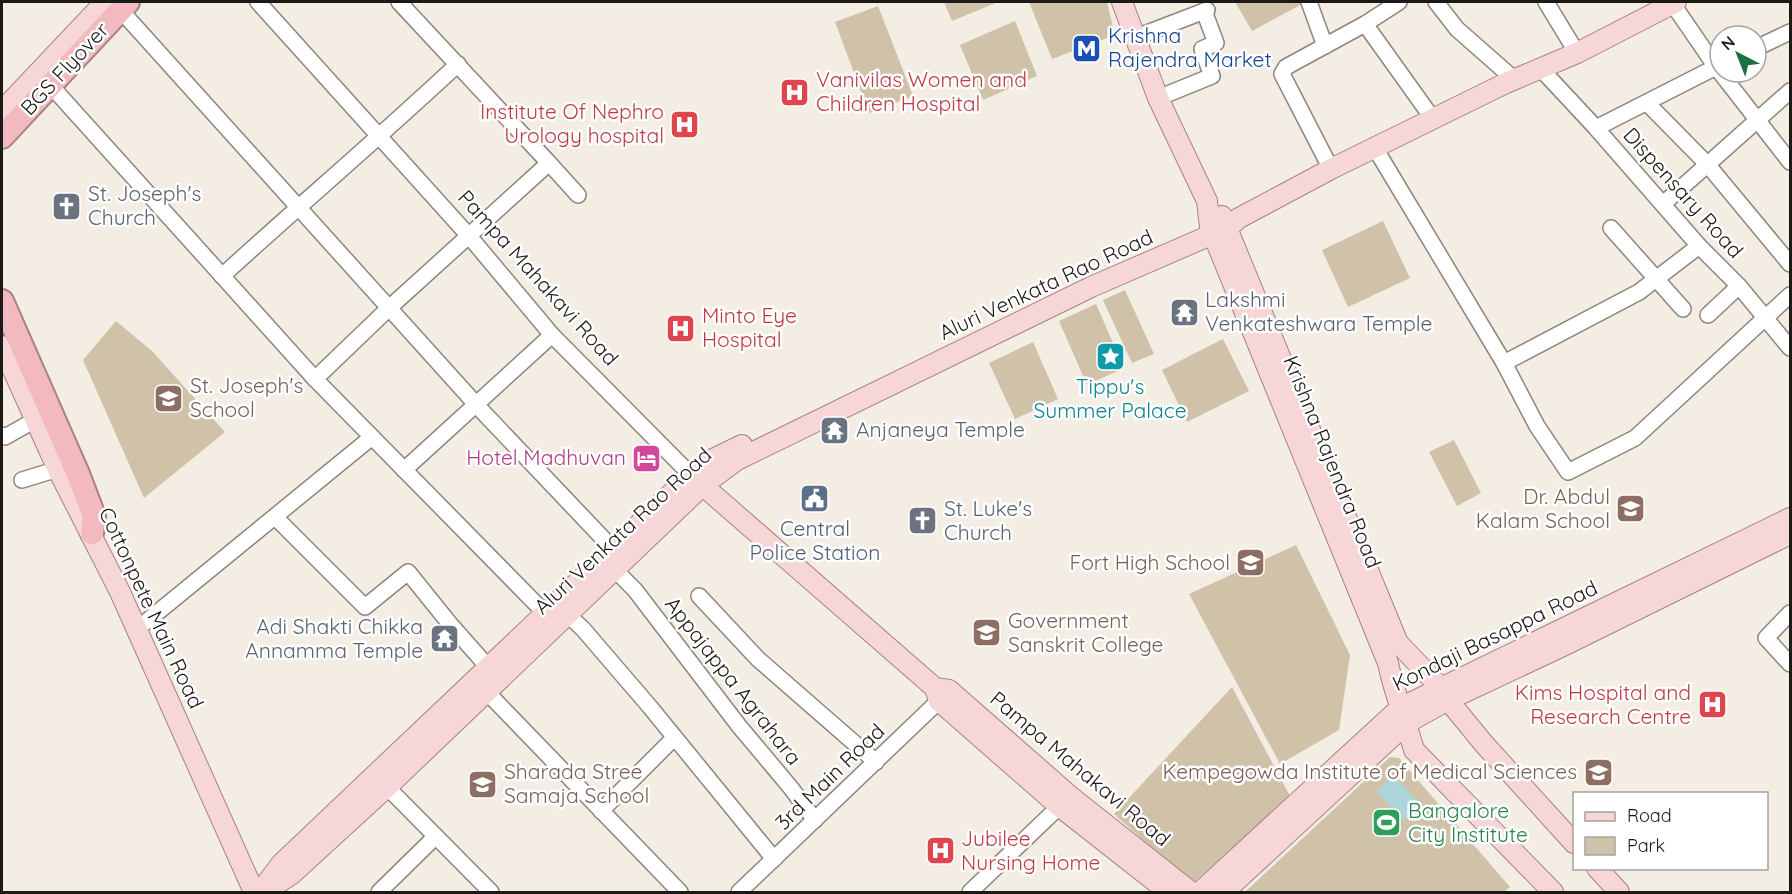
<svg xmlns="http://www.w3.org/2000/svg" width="1792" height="894" viewBox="0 0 1792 894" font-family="Quicksand,sans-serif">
	<rect width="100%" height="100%" fill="#f3ede3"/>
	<g fill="#d0c1a9">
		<polygon points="944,2 998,2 952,21"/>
		<polygon points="1029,2 1107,2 1115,35 1052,59"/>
		<polygon points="1235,2 1306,2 1252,31"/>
		<polygon points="878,6 913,96 869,113 835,22"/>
		<polygon points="1015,21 1037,76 983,100 960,45"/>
		<polygon points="1383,221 1410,278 1348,307 1322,250"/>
		<polygon points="1125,290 1154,354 1132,363 1103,300"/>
		<polygon points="1096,304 1124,368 1087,385 1059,321"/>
		<polygon points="116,321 152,351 225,432 144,498 83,360"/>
		<polygon points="1223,339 1249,391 1187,422 1162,370"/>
		<polygon points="1033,342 1058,399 1015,419 989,363"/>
		<polygon points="1454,440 1481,493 1457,506 1429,452"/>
		<polygon points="1296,545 1350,655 1339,730 1280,764 1189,594"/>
		<polygon points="1232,687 1290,796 1192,884 1114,814"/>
		<polygon points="1390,757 1399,758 1510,887 1503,892 1245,892"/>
	</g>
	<polygon fill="#acd6dc" points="1394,776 1421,805 1404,821 1377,791"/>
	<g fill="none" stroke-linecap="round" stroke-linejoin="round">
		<defs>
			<g id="minor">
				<polyline points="258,2 469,236 552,335 691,475"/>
				<polyline points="1309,2 1325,46"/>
				<polyline points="1436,2 1457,29 1515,80"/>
				<polyline points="1546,2 1577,53"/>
				<polyline points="1672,3 1716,67 1790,162"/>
				<polyline points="124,14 482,411 613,549"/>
				<polyline points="1365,24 1433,119"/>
				<polyline points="1134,38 1207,10"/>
				<polyline points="1756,48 1790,32"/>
				<polyline points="1541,69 1596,128 1699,246 1739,286 1790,348"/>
				<polyline points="53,88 315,379 545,613"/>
				<polyline points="1158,98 1212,76 1202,49 1216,43 1204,11"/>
				<polyline points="1647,103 1707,164 1790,264"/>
				<polyline points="1596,128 1716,67"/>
				<polyline points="1375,148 1504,363 1537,426 1568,472 1635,438 1790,295"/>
				<polyline points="549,163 578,195"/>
				<polyline points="1331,169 1282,74 1286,67 1365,24 1399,2"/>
				<polyline points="1663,204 1790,91"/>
				<polyline points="1611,228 1683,309"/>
				<path d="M222 276C300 205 381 136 458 64"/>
				<polyline points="1708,315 1739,286"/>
				<polyline points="1504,363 1639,292 1699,246"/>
				<polyline points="315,379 389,308 549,163 399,2"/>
				<polyline points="2,435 5,437 35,420"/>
				<polyline points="404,470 552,335"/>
				<polyline points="22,480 58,469"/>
				<polyline points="275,517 365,607 408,572 450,624 488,667"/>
				<polyline points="615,570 635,590 739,726 791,788 815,820"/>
				<polyline points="699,596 758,659 876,762"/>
				<polyline points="1790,613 1766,638 1790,664"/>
				<polyline points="568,615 583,629 650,707 774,859"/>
				<polyline points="136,630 372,437"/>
				<polyline points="480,685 680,892"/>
				<polyline points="387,787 491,892"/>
				<polyline points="601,811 674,738"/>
				<polyline points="379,892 435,837"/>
				<polyline points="739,892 945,695"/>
				<polyline points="970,892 1065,801"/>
			</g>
			<g id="major">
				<path d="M1122 2 1158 98 1207 201 1210 227 1388 663C1394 693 1406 721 1414 750L1553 892"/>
				<polyline points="2,111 105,2"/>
				<polyline points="1222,216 1398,643 1440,687 1448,700 1484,744 1574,843"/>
				<polyline points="2,346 59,472 120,592 254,892"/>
				<polyline points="693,477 935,688 949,690 1070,796 1191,892"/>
				<polyline points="935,688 939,701 1059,806 1166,890"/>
				<polyline points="1597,868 1619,892"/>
				<polyline points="263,888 281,864 691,475 707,462 742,445"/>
				<polyline points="264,892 292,874 387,787 702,486 737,460 1091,287 1227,228 1239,218 1331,169 1506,83 1577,53 1676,2"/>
				<polyline points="1200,892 1400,708 1790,518"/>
				<polyline points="1224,892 1407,723 1448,700 1563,646 1790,534"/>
			</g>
			<g id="highway">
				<polyline points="2,137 128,2"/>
				<polyline points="2,301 78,474 94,516 92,533"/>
			</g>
		</defs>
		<use href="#minor" stroke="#8c867d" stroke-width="18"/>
		<use href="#major" stroke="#a78283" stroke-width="22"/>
		<use href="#highway" stroke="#a78283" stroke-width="26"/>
		<use href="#minor" stroke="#fff" stroke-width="15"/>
		<use href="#major" stroke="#f7d6d8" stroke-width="20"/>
		<use href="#highway" stroke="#f2babe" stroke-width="22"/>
	</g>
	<defs>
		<symbol id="metro-square" viewBox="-11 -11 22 22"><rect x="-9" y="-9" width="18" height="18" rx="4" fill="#1a4fb4" stroke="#fff"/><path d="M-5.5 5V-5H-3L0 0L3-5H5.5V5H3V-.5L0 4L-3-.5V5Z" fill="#fff"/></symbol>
		<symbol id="hospital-square" viewBox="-11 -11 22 22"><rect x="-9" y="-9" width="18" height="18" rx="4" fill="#e0444e" stroke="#fff"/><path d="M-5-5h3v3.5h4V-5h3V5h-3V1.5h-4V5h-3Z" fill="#fff"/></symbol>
		<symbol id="church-square" viewBox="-11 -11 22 22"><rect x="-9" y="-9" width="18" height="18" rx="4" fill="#6b7280" stroke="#fff"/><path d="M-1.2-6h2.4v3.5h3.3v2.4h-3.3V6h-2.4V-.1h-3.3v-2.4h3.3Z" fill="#fff"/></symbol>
		<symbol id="temple-square" viewBox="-11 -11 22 22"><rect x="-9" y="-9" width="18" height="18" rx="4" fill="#6b7280" stroke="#fff"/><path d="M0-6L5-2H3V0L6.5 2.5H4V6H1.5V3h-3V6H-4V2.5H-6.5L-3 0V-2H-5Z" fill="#fff"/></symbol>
		<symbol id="sight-square" viewBox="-11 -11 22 22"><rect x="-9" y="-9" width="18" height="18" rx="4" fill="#0f9aa8" stroke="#fff"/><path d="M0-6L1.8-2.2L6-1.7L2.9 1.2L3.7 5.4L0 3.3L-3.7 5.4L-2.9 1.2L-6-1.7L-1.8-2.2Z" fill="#fff"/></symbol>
		<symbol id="school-square" viewBox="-11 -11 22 22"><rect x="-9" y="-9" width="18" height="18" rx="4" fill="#8d6e63" stroke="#fff"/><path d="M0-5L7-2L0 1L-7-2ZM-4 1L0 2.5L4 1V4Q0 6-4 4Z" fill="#fff"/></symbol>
		<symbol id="hotel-square" viewBox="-11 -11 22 22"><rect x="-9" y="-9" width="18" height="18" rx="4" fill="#d1479c" stroke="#fff"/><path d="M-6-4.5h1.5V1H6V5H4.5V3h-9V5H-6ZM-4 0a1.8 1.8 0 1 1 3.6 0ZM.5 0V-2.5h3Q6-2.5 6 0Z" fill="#fff"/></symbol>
		<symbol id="civic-square" viewBox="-11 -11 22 22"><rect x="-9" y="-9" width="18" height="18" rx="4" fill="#5c6f8a" stroke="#fff"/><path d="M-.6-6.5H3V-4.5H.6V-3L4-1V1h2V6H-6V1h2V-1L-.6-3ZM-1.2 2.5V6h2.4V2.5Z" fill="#fff"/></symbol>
		<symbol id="university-square" viewBox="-11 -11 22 22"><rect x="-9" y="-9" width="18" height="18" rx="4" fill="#8d6e63" stroke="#fff"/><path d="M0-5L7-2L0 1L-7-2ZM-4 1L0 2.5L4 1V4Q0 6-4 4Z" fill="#fff"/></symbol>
		<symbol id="stadium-square" viewBox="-11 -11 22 22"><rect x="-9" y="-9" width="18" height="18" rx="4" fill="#2e9e5b" stroke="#fff"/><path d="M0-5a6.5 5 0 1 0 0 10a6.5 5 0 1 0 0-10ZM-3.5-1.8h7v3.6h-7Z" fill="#fff"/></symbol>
	</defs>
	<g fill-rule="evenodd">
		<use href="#metro-square" x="1070" y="32" width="33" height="33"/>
		<use href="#hospital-square" x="778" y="76" width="33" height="33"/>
		<use href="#hospital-square" x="668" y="108" width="33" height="33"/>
		<use href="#church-square" x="50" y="190" width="33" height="33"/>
		<use href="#temple-square" x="1168" y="296" width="33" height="33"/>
		<use href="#hospital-square" x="664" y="312" width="33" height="33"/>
		<use href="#sight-square" x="1094" y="340" width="33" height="33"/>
		<use href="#school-square" x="152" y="382" width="33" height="33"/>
		<use href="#temple-square" x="818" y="414" width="33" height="33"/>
		<use href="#hotel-square" x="630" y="442" width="33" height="33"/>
		<use href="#civic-square" x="798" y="482" width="33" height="33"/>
		<use href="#school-square" x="1614" y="492" width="33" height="33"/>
		<use href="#church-square" x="906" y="504" width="33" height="33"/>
		<use href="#school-square" x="1234" y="546" width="33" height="33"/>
		<use href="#school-square" x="970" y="616" width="33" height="33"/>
		<use href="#temple-square" x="428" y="622" width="33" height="33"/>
		<use href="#hospital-square" x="1696" y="688" width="33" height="33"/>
		<use href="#university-square" x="1582" y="756" width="33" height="33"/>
		<use href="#school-square" x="466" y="768" width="33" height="33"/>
		<use href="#stadium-square" x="1370" y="806" width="33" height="33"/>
		<use href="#hospital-square" x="924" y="834" width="33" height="33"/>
	</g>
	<g text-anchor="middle" stroke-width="5" stroke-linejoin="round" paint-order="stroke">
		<g font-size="21" fill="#164399" stroke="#fff" text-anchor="start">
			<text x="1108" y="43">Krishna<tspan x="1108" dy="24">Rajendra Market</tspan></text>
		</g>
		<g font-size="21" fill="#1c1a16" stroke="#fff">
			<text transform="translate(65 69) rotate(-47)" y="7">BGS Flyover</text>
			<text transform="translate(1683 193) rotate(48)" y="7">Dispensary Road</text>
			<text transform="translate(538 278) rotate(48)" y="7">Pampa Mahakavi Road</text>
			<text transform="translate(1046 285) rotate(-25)" y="7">Aluri Venkata Rao Road</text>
			<text transform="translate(1332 462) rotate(68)" y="7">Krishna Rajendra Road</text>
			<text transform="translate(623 531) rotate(-43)" y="7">Aluri Venkata Rao Road</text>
			<text transform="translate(151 608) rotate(65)" y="7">Cottonpete Main Road</text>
			<text transform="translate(1495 636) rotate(-26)" y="7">Kondaji Basappa Road</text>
			<text transform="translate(733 681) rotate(52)" y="7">Appajappa Agrahara</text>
			<text transform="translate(1080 769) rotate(40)" y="7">Pampa Mahakavi Road</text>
			<text transform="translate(830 777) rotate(-44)" y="7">3rd Main Road</text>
		</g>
		<g font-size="21" fill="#be3a42" stroke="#fff" text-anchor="start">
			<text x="816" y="87">Vanivilas Women and<tspan x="816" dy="24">Children Hospital</tspan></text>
			<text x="664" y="119" text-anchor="end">Institute Of Nephro<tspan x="664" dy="24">Urology hospital</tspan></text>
			<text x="702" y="323">Minto Eye<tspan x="702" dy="24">Hospital</tspan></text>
			<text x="1691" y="700" text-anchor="end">Kims Hospital and<tspan x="1691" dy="24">Research Centre</tspan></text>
			<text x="961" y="846">Jubilee<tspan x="961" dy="24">Nursing Home</tspan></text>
		</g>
		<g font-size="21" fill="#5b616d" stroke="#fff" text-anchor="start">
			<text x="88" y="201">St. Joseph's<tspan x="88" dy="24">Church</tspan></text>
			<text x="1205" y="307">Lakshmi<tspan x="1205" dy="24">Venkateshwara Temple</tspan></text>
			<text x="856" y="437">Anjaneya Temple</text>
			<text x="944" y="516">St. Luke's<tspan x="944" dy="24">Church</tspan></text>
			<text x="423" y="634" text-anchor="end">Adi Shakti Chikka<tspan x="423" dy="24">Annamma Temple</tspan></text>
		</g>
		<g font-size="21" fill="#785e54" stroke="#fff" text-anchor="start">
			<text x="190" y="393">St. Joseph's<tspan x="190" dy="24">School</tspan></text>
			<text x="1610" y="504" text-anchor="end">Dr. Abdul<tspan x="1610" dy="24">Kalam School</tspan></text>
			<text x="1230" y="570" text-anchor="end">Fort High School</text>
			<text x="1008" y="628">Government<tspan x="1008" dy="24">Sanskrit College</tspan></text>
			<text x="504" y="779">Sharada Stree<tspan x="504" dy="24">Samaja School</tspan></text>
			<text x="1577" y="779" text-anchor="end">Kempegowda Institute of Medical Sciences</text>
		</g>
		<g font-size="21" fill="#0d838f" stroke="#fff">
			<text x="1110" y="394">Tippu's<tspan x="1110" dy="24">Summer Palace</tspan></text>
		</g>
		<g font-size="21" fill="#b23c85" stroke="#fff" text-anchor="end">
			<text x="626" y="465">Hotel Madhuvan</text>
		</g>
		<g font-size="21" fill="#4e5e75" stroke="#fff">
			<text x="815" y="536">Central<tspan x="815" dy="24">Police Station</tspan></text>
		</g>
		<g font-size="21" fill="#27864d" stroke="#fff" text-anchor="start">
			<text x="1408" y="818">Bangalore<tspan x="1408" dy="24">City Institute</tspan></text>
		</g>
	</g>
	<rect width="1792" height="894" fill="none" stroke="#1c1a16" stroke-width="6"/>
	<rect x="1573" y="792" width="195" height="78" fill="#ffffff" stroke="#a4a3a2" stroke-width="1.5"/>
	<rect x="1585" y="812" width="30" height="9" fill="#f7d6d8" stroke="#a4a3a2" stroke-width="1.5"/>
	<text x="1627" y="822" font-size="18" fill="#1c1a16">Road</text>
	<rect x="1585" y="837" width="30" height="18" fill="#d0c1a9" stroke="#a4a3a2" stroke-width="1.5"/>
	<text x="1627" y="852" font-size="18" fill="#1c1a16">Park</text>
	<g transform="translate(1738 54) rotate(318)"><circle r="28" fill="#ffffff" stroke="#a4a3a2" stroke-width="1.5"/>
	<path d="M0-4.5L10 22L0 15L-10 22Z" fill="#1b7143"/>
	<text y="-9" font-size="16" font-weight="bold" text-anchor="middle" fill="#1c1a16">N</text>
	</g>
</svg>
